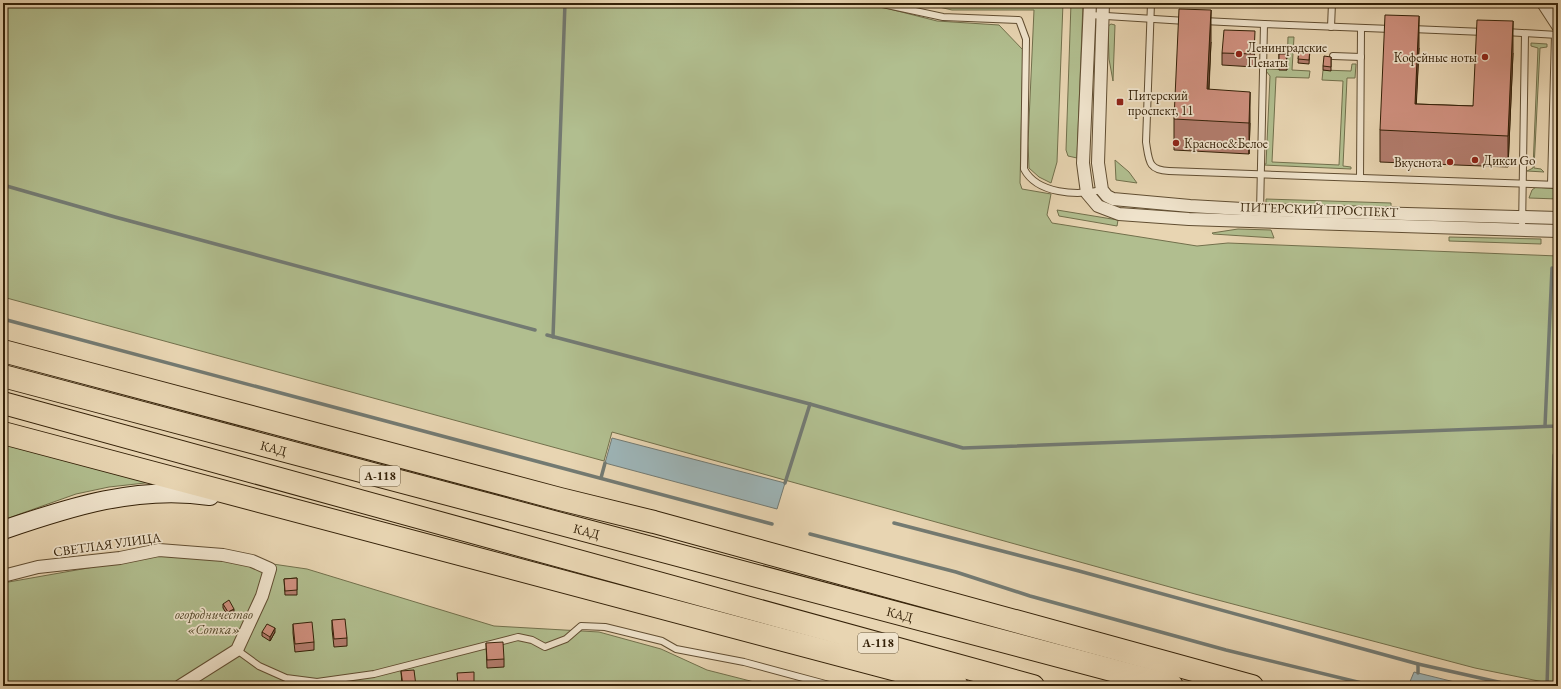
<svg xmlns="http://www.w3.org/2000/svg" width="1561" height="689" font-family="'EB Garamond',serif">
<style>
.green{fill:#b1be8f;stroke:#72704c}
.water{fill:#9db5b8;stroke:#737a72}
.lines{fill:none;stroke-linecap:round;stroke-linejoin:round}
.stream{stroke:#737a72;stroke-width:3.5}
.lane-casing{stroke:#614e32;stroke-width:8}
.street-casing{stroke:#614e32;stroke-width:14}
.secondary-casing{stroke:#342108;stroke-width:20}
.highway-casing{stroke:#342108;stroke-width:24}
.lane{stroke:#f0e4cd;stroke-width:6}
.street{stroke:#f0e4cd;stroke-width:12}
.secondary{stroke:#f0e4cd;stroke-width:18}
.highway{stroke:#e8d5b2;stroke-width:22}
.wall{fill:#b37d6e;stroke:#342108}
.shaded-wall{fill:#92665a;stroke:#342108}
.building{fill:#d09180;stroke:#342108}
.poi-dot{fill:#8f2418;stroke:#f0e4cd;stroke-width:1.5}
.labels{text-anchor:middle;stroke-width:3.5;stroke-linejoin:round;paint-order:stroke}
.shield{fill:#f0e4cd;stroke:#6c5c43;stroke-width:1}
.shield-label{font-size:12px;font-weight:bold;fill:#342108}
.poi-label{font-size:13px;fill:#342108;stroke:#f0e4cd;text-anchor:start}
.street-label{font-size:13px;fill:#342108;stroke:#f0e4cd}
.park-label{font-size:13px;font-style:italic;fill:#53482a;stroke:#f0e4cd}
</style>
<rect width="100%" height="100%" fill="#e8d5b2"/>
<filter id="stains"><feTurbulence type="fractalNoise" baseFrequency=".005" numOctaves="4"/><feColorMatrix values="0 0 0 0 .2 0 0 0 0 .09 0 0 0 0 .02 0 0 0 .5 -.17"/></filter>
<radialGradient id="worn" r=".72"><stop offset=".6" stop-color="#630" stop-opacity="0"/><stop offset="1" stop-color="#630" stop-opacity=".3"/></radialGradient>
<!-- green -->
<g class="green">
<path d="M3,3H866L937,21L999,25L1023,50L1020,183L1022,189L1051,194L1047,215L1052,223L1197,246L1228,243L1558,256V685L1475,668L1195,594L612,432L604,461L3,297Z"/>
<path d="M922,3H1063L1057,162L1051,183L1039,177L1029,168L1028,143L1034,10H952Z"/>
<path d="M1071,3H1083L1077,158L1068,156L1066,150Z"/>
<path d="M1111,24L1115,25L1113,81L1109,59L1108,26Z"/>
<path d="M1288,37H1294L1292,70L1310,71L1309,78L1276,77L1272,162L1339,165L1343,81L1322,80L1323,70L1351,71L1352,64H1356L1355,78H1347L1343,166L1351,167V169L1263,165L1261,164H1266L1270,76L1266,71L1267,69L1287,70Z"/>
<path d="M1531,43L1547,44V47L1540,48L1534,168L1541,169L1544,172L1527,171L1533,168L1538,48L1531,46Z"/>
<path d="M1115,160L1129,172L1137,183L1116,180Z"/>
<path d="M1536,187L1558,189V199L1529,198L1532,190Z"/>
<path d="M1266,199L1391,203V208L1266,204Z"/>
<path d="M1057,210L1118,220L1117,226L1059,216Z"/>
<path d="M1238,229L1271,230L1274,238L1213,234L1212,233Z"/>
<path d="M1449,237L1541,239V244L1449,241Z"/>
<path d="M3,439L163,481L109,487L76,494L3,520Z"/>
<path d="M156,556L252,561L307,569L494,626L599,632L661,649L707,670L770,686H3V583Z"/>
</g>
<!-- water -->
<g class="water">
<path d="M612,438L785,483L777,509L605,463Z"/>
<path d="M1414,672L1418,673L1471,686H1417L1409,684Z"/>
</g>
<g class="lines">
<!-- stream -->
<g class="stream">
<path d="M3,185L115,217L535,330"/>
<path d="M3,319L772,524"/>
<path d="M547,335L810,404L963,448L1558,426"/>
<path d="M553,337L565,3"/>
<path d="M1545,426L1552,268"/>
<path d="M601,478L605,463"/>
<path d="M785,483L810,404"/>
<path d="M894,523L1079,571L1418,664L1516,686"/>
<path d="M810,534L956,572L1030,596L1226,650L1374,686"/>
<path d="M1418,673V664"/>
<path d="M1547,686L1554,455"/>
</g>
<!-- lane casing -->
<g class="lane-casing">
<g id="lane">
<path d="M878,3L943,17L1019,20L1026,39L1024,169C1037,194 1077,196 1102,190"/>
<path d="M1151,3L1146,142C1149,161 1148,170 1169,171L1558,185"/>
<path d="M1090,15L1186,21"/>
<path d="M1204,21L1264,24"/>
<path d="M1331,27L1332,3"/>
<path d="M1412,29L1484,32"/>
<path d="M1506,32L1558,35"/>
<path d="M1333,56L1361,57"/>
<path d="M1360,177L1361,28"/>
<path d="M1551,184L1555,35"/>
<path d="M1260,212L1264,24L1391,29"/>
<path d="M1522,230L1525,34"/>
<path d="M237,650L259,666L286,678L317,682L374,674L518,637L532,640L545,647L566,639L581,626L605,627L662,641L676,649L744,662L833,686"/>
</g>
</g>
<!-- street casing -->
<g class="street-casing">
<g id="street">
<path d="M1090,3L1083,163L1087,193L1098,206L1119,214L1189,219L1558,231"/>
<path d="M1103,3L1098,163L1102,190L1107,196L1113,199L1190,206L1260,210L1558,218"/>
<path d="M1543,3L1558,26"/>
<path d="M3,576L38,567L120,558L159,550L223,555L252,561L270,569L262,596L237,650L180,686"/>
</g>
</g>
<!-- secondary casing -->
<g class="secondary-casing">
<path id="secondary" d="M3,530C70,507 138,485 210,496"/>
</g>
<!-- highway casing -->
<g class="highway-casing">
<g id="highway">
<path d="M3,351L560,499L654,522L1252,686"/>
<path id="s1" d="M3,376L1172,686"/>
<path d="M3,403L1033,686"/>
<path d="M3,433L957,686"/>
</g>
</g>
<!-- lane -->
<use href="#lane" class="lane"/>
<!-- street -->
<use href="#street" class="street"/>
<!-- secondary -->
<use href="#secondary" class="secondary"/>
<!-- highway -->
<use href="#highway" class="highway"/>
</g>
<!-- wall -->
<g class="wall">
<path d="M1211,42L1209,90L1250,123L1249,154L1174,150V119Z"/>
<path d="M1255,44L1254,67L1222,65V53Z"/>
<path d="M1419,48L1416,104L1473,106L1513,53L1508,167L1380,162V130Z"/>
<path d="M1299,49H1310L1309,64L1298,63Z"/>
<path d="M1279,54H1286L1287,70H1279Z"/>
<path d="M1331,57V71L1323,70V66Z"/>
<path d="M297,578V595H285L284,579Z"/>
<path d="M223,604L234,613L228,616L223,608Z"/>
<path d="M332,620L347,638V646L334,647L332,629Z"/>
<path d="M293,624L314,642V650L295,652L293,633Z"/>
<path d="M262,632H275L270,641L262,636Z"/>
<path d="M486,643L504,659V667L487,668Z"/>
<path d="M401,671L416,686H402Z"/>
</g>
<!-- shaded-wall -->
<g class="shaded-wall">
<path d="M1211,10V42L1207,121V89Z"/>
<path d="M1419,16V48L1415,132V104Z"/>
<path d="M1513,21V53L1508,167V136Z"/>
<path d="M1250,92V123L1249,154V123Z"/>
<path d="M234,609V613L228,616V612Z"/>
<path d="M275,628V632L270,641V637Z"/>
</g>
<!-- building -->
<g class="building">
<path d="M1179,9L1211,10L1207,89L1250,92L1249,123L1174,119Z"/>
<path d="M1385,15L1419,16L1415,104L1473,106L1477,20L1513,21L1508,136L1380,130Z"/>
<path d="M1224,30L1255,31L1254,54L1222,53Z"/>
<path d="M1299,49H1310L1309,60L1298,59Z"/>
<path d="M1279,54H1286L1287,66H1279Z"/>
<path d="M1324,56L1331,57V67L1323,66Z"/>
<path d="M297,578V590L285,591L284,579Z"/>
<path d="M229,600L234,609L228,612L223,604Z"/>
<path d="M345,619L347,638L334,639L332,620Z"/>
<path d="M312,622L314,642L295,644L293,624Z"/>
<path d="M267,624L275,628L270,637L262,632Z"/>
<path d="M503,642L504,659L487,660L486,643Z"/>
<path d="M414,670L416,686H403L401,671Z"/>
<path d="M474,672V686H458L457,673Z"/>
</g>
<!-- markers -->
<g class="poi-dot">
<circle cx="1239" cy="54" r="4"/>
<circle cx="1485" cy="57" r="4"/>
<rect x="1116" y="98" width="8" height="8" rx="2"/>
<circle cx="1176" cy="143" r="4"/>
<circle cx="1475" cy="160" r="4"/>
<circle cx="1450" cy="162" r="4"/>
</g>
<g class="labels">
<!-- shield labels -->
<g class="shield">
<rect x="360" y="466" width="40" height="20" rx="3"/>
<rect x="858" y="633" width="40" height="20" rx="3"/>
</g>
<g class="shield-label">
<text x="380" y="480">А-118</text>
<text x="878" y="647">А-118</text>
</g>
<!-- poi labels -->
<g class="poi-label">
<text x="1247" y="52">Ленинградские<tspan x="1247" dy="15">Пенаты</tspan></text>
<text x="1477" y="62" text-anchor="end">Кофейные ноты</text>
<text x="1128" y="100">Питерский<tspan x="1128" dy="15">проспект, 11</tspan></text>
<text x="1184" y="148">Красное&amp;Белое</text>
<text x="1483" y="165">Дикси Go</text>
<text x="1442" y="167" text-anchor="end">Вкуснота</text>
</g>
<!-- street labels -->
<g class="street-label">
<text transform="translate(1319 209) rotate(2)" y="5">ПИТЕРСКИЙ ПРОСПЕКТ</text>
<text dy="5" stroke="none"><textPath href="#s1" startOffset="280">КАД</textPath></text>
<text dy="5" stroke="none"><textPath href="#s1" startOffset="604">КАД</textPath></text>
<text transform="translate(107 544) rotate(-8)" y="5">СВЕТЛАЯ УЛИЦА</text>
<text dy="5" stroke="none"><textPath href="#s1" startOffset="928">КАД</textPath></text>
</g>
<!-- park labels -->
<g class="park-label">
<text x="214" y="619">огородничество<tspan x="214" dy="15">«Сотка»</tspan></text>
</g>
</g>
<!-- margin -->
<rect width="1561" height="689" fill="none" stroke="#e8d5b2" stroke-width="16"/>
<rect x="4" y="4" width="1553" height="681" fill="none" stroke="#342108" stroke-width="2"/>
<rect x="8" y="8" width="1545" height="673" fill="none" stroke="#342108"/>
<rect width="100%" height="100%" filter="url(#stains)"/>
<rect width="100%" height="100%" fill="url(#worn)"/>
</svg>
